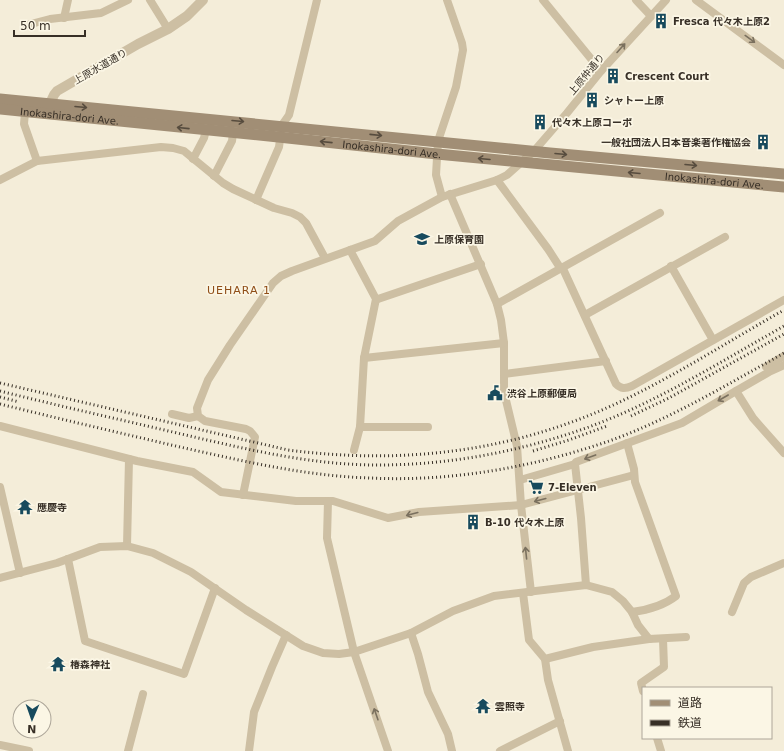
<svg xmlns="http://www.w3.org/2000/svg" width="784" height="751" font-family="'DejaVu Sans','Noto Sans JP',sans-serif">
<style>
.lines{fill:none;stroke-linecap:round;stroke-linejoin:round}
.minor{stroke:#cdbfa3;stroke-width:8}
.tertiary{stroke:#cdbfa3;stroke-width:10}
.secondary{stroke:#a18e75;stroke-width:11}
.rail{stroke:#372f26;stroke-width:3;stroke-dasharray:1 3;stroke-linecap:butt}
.oneway{stroke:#7a705e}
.oneway2{stroke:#574c3e}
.labels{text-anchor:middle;stroke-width:3.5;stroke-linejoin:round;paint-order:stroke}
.poi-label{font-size:10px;font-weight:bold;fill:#372f26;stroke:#fbf6e5;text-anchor:start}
.street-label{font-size:10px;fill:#372f26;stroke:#fbf6e5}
.neighbourhood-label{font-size:11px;letter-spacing:1px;fill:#8f4d17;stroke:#fbf6e5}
</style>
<rect width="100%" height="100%" fill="#f4edd9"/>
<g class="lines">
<!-- minor -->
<g class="minor">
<path d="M150,0L168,29"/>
<path d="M543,0L601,71"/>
<path d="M636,0L651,16"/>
<path d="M696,0L784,65"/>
<path d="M64,18L68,0"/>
<path d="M27,25L50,19L101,13L128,0"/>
<path d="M25,112L24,124L37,161"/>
<path d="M193,159L204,138L206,130"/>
<path d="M214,176L232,141L233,133"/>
<path d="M0,180L37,161L161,147L173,148L184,151L223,183L233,189L274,208L292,213L300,217L306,223L325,258"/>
<path d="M497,180L548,249L559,266L564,271L616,384C621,389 625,389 632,386L784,300"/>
<path d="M450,194L497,304L501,320L504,343V392L517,446L521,505L531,592"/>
<path d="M442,197L436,175L438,141L456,87L463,50L462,43L447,0"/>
<path d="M256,200L279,147L282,125L289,115L317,0"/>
<path d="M350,250L376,299L364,358L360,427L354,450"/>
<path d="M671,266L713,340"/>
<path d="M376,299H378L481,264"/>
<path d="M497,304L660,213"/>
<path d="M585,315L725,237"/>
<path d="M364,358L504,343"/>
<path d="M766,367L784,356"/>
<path d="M504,374L606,361"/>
<path d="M736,391L753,418L784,453"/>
<path d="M172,414L189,418L198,416"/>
<path d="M0,426L137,461L193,472L221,492L296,501H333L388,518L419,512L521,505L634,475"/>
<path d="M360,427H428"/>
<path d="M627,443L634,469L635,482L676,596C663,606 648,610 632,612"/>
<path d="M575,464L581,518L586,585"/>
<path d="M520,480L575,464L576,462L682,423L736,391L769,372L784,365"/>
<path d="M0,487L20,573"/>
<path d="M243,495L255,437L250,431L246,429L205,421L198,416L197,408L208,380L230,345L273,283L281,276L292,271L375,241L398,221L442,197L497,180L507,175L534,151L567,113L601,71L666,0"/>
<path d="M328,501L327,538L354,652L388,751"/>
<path d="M127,546L129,459"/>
<path d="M68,559L85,641L184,674L215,588"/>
<path d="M0,578L57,563L100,547L127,546L153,553L191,572L246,610L303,646L323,653L339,654L354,652L411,633L453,611L494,596L586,585L612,592L623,601L632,612L638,625L649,639L686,637"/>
<path d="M523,593L529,640L545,659L593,647L649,639"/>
<path d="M732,612L744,583L751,577L784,563"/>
<path d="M411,633L418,654L428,692L448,734L452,751"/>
<path d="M545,659L548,680L568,751"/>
<path d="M643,691L641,683L664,667L663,639"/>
<path d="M657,738L661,751"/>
<path d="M0,745L29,751"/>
<path d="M128,751L143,694"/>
<path d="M249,751L254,712L272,667L286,635"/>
<path d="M500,751L560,721"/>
</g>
<!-- tertiary -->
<path class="tertiary" d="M50,112C51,103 51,97 57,91L138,44L168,29L187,16L203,0"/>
<!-- secondary -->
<g class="secondary">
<path d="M0,99L550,153L784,174"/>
<path id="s1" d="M0,109L269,136L437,154L784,187"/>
</g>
<!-- rail -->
<g class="rail">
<path d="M0,383L288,450C412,466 528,450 640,392C689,367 736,337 784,310"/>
<path d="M0,391C59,406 118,419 177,433C233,446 289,460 347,464C428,469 510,455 586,428C656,403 720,362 784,326"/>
<path d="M0,397L19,402"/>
<path d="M0,404C60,419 120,433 180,447C243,461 305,476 370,478C452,482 535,467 612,440C672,418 728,384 784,353"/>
<path d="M631,416L669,398L784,334"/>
<path d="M533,451L569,440L607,426"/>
</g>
</g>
<!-- one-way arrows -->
<defs><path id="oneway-shaft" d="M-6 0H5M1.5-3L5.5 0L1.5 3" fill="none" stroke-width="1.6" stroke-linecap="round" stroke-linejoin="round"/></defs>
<g class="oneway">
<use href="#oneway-shaft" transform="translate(750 39) rotate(36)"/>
<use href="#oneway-shaft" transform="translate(621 48) rotate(-48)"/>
<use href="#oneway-shaft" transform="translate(723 398) rotate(150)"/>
<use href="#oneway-shaft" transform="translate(590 457) rotate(160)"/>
<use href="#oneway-shaft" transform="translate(540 500) rotate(165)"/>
<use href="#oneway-shaft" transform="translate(412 514) rotate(165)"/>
<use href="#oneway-shaft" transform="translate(526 553) rotate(-96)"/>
<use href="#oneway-shaft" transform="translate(376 714) rotate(-109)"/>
</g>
<g class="oneway2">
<use href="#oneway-shaft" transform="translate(81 107) rotate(5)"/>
<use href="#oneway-shaft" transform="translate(238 121) rotate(5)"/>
<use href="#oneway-shaft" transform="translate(183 128) rotate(-174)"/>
<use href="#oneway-shaft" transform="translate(376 135) rotate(6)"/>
<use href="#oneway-shaft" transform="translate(326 142) rotate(-174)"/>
<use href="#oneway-shaft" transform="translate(561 154) rotate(5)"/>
<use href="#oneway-shaft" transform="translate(484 159) rotate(-175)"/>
<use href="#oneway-shaft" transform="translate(691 165) rotate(5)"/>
<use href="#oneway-shaft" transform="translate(634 173) rotate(-175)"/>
</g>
<!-- icons -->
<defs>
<g id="building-bare" transform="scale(1.2)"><path d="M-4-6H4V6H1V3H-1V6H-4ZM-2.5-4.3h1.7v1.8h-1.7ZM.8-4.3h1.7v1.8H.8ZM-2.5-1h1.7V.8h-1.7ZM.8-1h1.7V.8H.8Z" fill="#174a5d" stroke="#fbf6e5" stroke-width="2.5" paint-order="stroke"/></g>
<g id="school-bare" transform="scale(1.2)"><path d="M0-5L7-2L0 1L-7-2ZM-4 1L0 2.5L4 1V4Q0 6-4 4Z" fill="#174a5d" stroke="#fbf6e5" stroke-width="2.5" paint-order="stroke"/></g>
<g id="civic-bare" transform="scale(1.2)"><path d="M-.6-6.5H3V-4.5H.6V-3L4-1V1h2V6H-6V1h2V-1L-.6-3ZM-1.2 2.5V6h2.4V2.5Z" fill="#174a5d" stroke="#fbf6e5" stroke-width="2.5" paint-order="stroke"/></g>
<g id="supermarket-bare" transform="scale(1.2)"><path d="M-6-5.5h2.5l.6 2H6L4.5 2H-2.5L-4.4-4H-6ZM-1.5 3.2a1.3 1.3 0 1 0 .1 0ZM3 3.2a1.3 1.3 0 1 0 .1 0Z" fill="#174a5d" stroke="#fbf6e5" stroke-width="2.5" paint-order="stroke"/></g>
<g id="temple-bare" transform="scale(1.2)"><path d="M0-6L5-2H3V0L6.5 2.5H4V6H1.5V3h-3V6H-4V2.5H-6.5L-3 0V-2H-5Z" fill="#174a5d" stroke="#fbf6e5" stroke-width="2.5" paint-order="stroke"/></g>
</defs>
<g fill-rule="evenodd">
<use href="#building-bare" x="661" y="21"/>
<use href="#building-bare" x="613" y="76"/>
<use href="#building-bare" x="592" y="100"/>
<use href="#building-bare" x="540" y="122"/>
<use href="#building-bare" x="763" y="142"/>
<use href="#school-bare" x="422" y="239"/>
<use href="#civic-bare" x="495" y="393"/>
<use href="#supermarket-bare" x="536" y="487"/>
<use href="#temple-bare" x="25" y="507"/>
<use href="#building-bare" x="473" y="522"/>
<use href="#temple-bare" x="58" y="664"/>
<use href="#temple-bare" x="483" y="706"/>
</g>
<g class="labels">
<!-- poi labels -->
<g class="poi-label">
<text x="673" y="25">Fresca 代々木上原2</text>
<text x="625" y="80">Crescent Court</text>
<text x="604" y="104">シャトー上原</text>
<text x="552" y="126">代々木上原コーポ</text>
<text x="751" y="146" text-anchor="end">一般社団法人日本音楽著作権協会</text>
<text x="434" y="243">上原保育園</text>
<text x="507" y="397">渋谷上原郵便局</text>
<text x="548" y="491">7-Eleven</text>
<text x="37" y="511">應慶寺</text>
<text x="485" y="526">B-10 代々木上原</text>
<text x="70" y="668">椿森神社</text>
<text x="495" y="710">雲照寺</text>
</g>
<!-- street labels -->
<g class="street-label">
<text transform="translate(100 66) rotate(-30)" y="4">上原水道通り</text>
<text transform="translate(586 74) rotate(-50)" y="4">上原仲通り</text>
<text dy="4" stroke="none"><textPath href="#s1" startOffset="70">Inokashira-dori Ave.</textPath></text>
<text dy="4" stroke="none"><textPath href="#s1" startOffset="394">Inokashira-dori Ave.</textPath></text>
<text dy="4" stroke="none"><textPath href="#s1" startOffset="718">Inokashira-dori Ave.</textPath></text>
</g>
<!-- neighbourhood labels -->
<g class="neighbourhood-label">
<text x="239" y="294">UEHARA 1</text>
</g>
</g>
<!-- legend -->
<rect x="642" y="687" width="130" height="52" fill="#fbf6e5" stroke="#ada699"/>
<rect x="650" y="700" width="20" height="6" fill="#a18e75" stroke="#ada699"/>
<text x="678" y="707" font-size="12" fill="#372f26">道路</text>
<rect x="650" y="720" width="20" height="6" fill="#372f26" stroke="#ada699"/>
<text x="678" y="727" font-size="12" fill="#372f26">鉄道</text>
<!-- north arrow -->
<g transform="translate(32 719) rotate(182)"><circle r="19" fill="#fbf6e5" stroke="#ada699"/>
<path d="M0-3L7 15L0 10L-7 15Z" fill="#174a5d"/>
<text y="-6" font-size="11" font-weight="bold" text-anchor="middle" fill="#372f26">N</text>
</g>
<!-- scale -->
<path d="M14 30v6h71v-6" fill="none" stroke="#372f26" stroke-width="2"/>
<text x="20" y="30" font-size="12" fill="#372f26" stroke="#fbf6e5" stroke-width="3" paint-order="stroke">50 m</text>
</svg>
